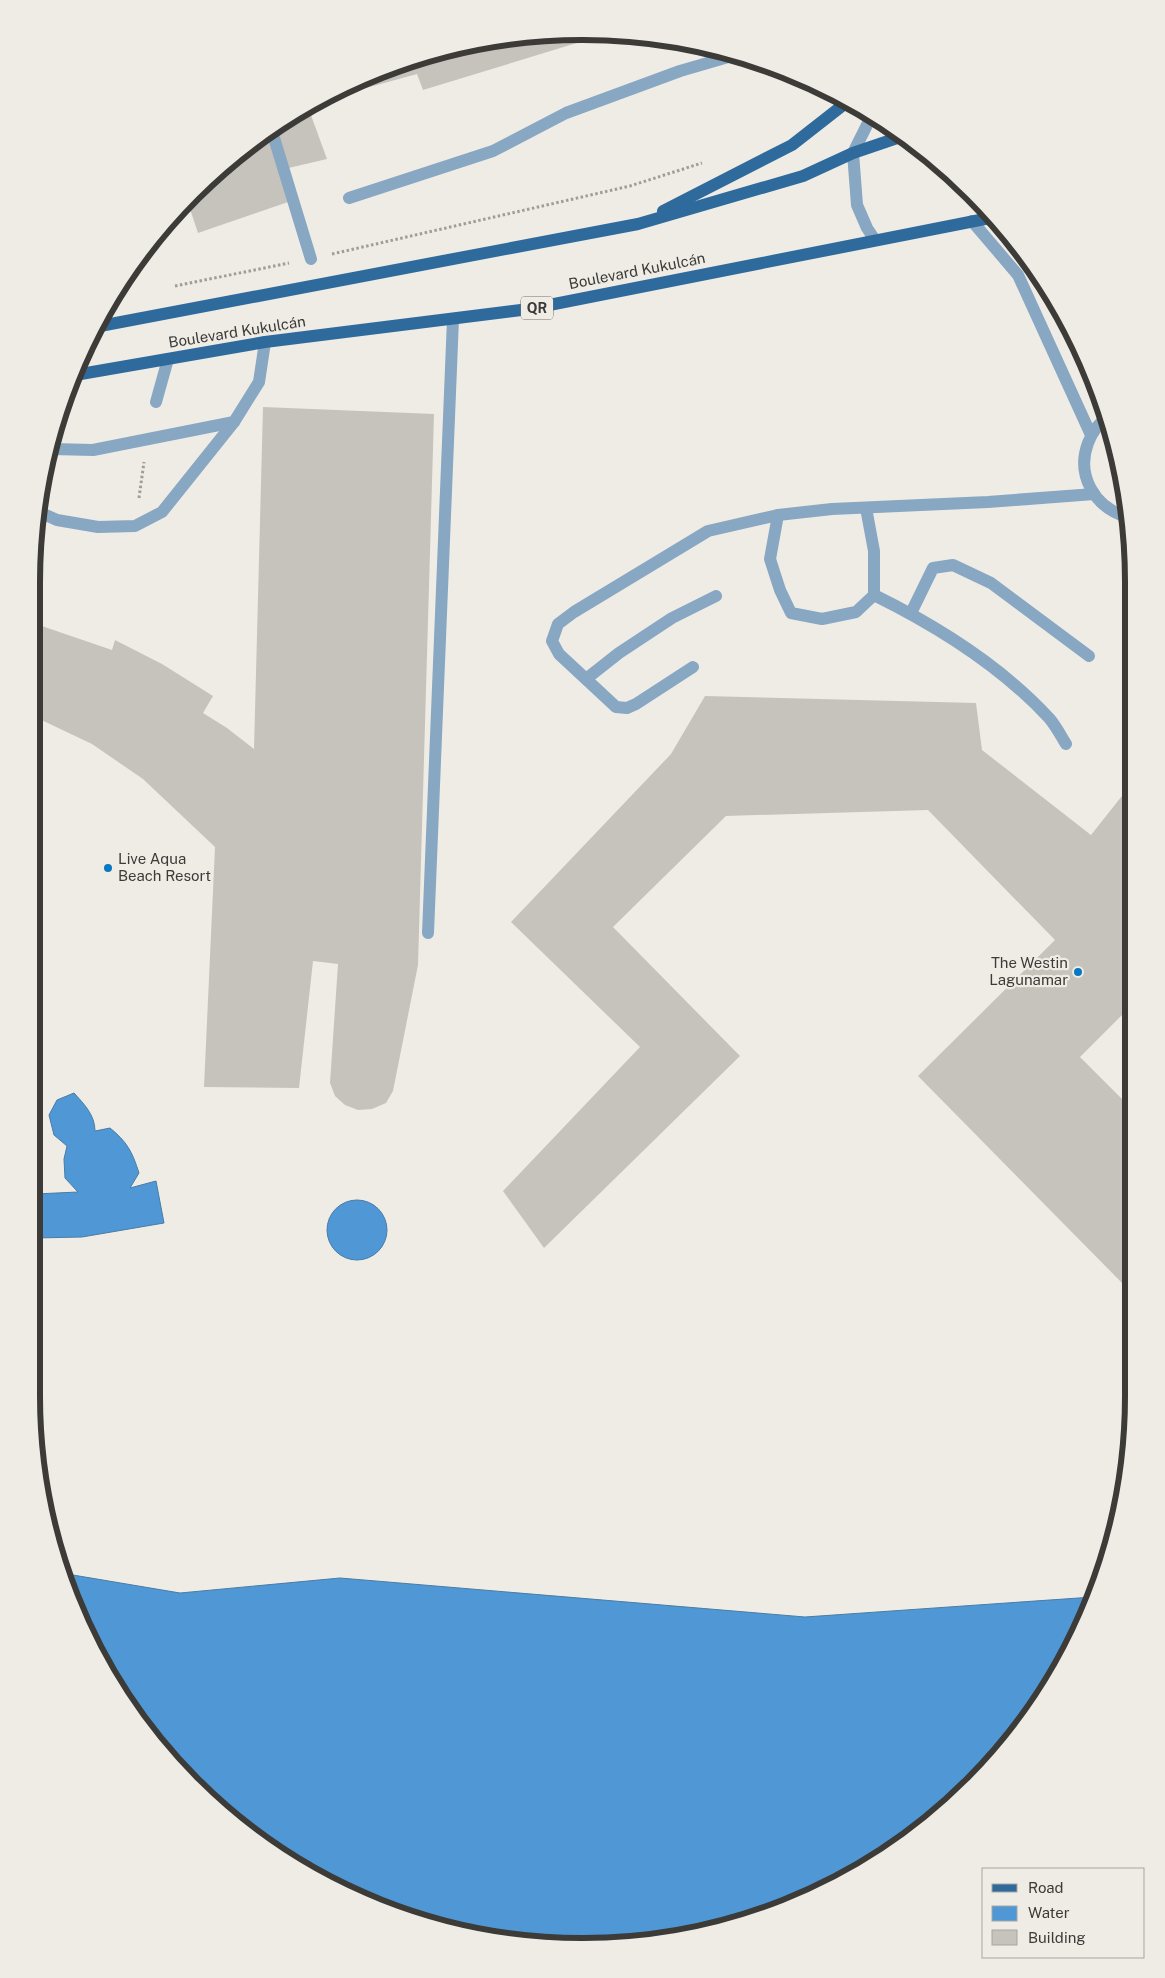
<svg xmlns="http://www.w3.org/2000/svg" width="1165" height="1978" font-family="'Public Sans',sans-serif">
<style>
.water{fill:#4f98d5;stroke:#497ca6}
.building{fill:#c6c3bd}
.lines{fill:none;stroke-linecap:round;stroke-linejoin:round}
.path{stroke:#a09d99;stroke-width:3;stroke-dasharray:2.5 2.5;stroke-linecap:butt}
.lane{stroke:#88a7c2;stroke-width:12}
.street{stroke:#88a7c2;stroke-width:12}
.primary{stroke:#2f6a9c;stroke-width:12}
.poi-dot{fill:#0579c3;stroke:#efece6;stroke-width:2}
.labels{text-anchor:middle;stroke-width:4.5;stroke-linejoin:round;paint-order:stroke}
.shield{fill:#efece6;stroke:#72706c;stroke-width:1}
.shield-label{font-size:14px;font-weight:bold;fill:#3c3b38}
.street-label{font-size:15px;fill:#3c3b38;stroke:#efece6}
.poi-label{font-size:15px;fill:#3c3b38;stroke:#efece6;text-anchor:start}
.rim{fill:none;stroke:#3c3b38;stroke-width:6}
</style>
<rect width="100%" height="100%" fill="#efece6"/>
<!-- water -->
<g class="water">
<path d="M74,1093C84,1104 95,1115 95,1131L110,1128C127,1142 132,1151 139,1173L130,1188L156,1181L164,1223L82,1237L35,1238V1194L78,1192L65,1178L64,1159L67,1146L54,1135L49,1115L57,1100Z"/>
<circle cx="357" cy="1230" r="30"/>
<path d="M61,1573L180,1593L340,1578L805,1617L1093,1597L1041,1702L972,1785L918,1833L827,1890L759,1918L655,1942L582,1947L510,1942L406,1918L338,1890L247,1833L145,1731L88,1640Z"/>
</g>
<!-- building -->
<g class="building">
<path d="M583,31L606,34L423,90L417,74L319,101L372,73L475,42Z"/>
<path d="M308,107L327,159L280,170L291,201L198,233L187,200L193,193L276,124Z"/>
<path d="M263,407L434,414L418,965L393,1091L386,1103L372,1109L358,1110L345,1105L335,1096L330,1083L338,964L313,961L299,1088L204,1087L215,847L143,779L92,744L33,716V623L112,650L115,640L162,664L213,696L203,713L227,728L254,749Z"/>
<path d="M705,696L976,703L982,750L1091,835L1133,782V1004L1080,1057L1133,1110V1282L1127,1288L918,1076L1055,940L928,810L726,816L613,927L740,1056L544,1248L503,1191L640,1047L511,922L671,754Z"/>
</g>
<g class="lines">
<!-- path -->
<g class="path">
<path d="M332,254L630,186L702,163"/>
<path d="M175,286L289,263"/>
<path d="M139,498L144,462"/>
</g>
<!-- lane -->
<g class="lane">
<path d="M872,115L853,153L857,205L867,228L875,240"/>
<path d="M349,198L493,151L566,113L680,71L735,55"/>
<path d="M972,221L1018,275L1091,435"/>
<path d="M1107,418C1098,423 1092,433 1088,443C1076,475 1094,507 1127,517"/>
<path d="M52,449L93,450L234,422L259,382L265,342"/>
<path d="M39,512L57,520L98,527L135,526L162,512L234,422"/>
<path d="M778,515L770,559L780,590L791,613L822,619L856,612L874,595V551L866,508"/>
<path d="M874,595C937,626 1001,666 1049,718C1056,726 1061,736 1066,744"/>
<path d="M911,613L933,568L953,565L991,583L1089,656"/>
<path d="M693,667L636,704L627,708L616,707L559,654L552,641L558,624L574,612L708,531L778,515L832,509L988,502L1094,494"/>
<path d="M586,679L619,653L672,618L716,596"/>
<path d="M428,933L453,319"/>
</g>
<!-- street -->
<g class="street">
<path d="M271,128L311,259"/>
<path d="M156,402L168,359"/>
</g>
<!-- primary -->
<g class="primary">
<path d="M663,211L792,145L847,102"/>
<path d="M100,326L638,224L803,176L853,153L903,136"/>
<path d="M75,375L265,342L529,309L995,217"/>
</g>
</g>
<!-- markers -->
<g class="poi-dot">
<circle cx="108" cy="868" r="5"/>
<circle cx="1078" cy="972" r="5"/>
</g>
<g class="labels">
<!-- shield labels -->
<rect class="shield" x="521" y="296.5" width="32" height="23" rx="4"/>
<g class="shield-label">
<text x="537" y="313">QR</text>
</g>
<!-- street labels -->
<g class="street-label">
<text transform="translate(637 271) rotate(-11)" y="5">Boulevard Kukulcán</text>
<text transform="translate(237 332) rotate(-9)" y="5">Boulevard Kukulcán</text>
</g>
<!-- poi labels -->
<g class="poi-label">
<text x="118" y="864">Live Aqua<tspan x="118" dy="17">Beach Resort</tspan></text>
<text x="1068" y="968" text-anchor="end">The Westin<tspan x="1068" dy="17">Lagunamar</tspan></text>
</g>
</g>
<!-- crop -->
<path d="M0 0H1165V1978H0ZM582 40H583A542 542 0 0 1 1125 582V1396A542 542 0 0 1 583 1938H582A542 542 0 0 1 40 1396V582A542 542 0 0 1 582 40Z" fill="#efece6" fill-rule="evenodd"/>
<path class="rim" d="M582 40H583A542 542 0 0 1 1125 582V1396A542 542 0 0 1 583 1938H582A542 542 0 0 1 40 1396V582A542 542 0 0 1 582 40Z"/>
<!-- legend -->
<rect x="982" y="1868" width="162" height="90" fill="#efece6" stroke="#a7a5a0"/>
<rect x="992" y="1884" width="25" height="8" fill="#2f6a9c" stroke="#a7a5a0"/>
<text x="1028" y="1893" font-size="15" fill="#3c3b38">Road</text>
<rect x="992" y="1906" width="25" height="15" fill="#4f98d5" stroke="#a7a5a0"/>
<text x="1028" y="1918" font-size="15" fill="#3c3b38">Water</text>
<rect x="992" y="1930" width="25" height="15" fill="#c6c3bd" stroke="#a7a5a0"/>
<text x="1028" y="1943" font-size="15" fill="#3c3b38">Building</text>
</svg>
